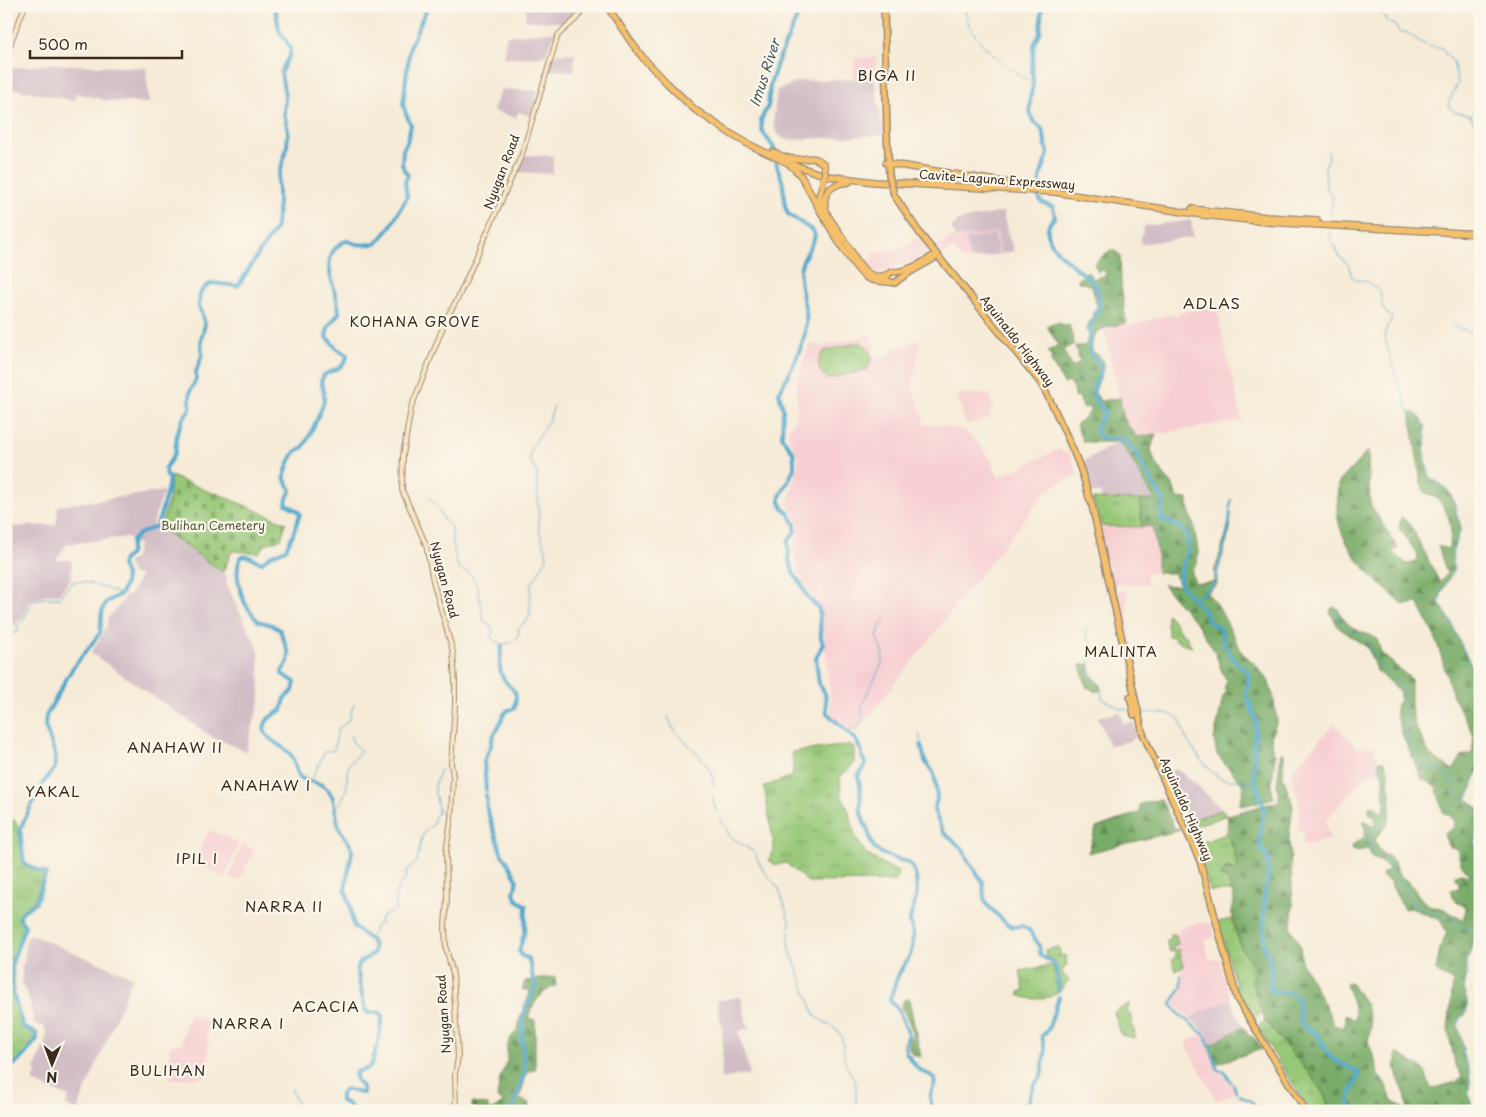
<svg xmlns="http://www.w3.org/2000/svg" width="1486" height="1117" font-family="'Playpen Sans',sans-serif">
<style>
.built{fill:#f7cfd2}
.industrial{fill:#d2bdc6}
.grass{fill:url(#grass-tufts);stroke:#69794a}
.forest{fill:url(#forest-firs);stroke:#5a6b43}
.cemetery{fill:url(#cemetery-stones);stroke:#69794a}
.garden{fill:url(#garden-dots);stroke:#69794a}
.pitch{fill:#97c877;stroke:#69794a}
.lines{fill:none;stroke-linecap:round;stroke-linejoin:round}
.stream{stroke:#4ea7cc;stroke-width:1}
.canal{stroke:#4ea7cc;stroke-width:2.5}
.river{stroke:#4ea7cc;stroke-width:4}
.secondary-casing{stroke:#988a7a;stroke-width:6}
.primary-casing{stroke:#988a7a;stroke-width:8}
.motorway-casing{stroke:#988a7a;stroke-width:8}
.secondary{stroke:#fbe6c4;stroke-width:4}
.primary{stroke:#f6c06b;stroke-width:5}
.motorway{stroke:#f6c06b;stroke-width:5.5}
.primary-bridge-casing{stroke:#988a7a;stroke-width:8;stroke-linecap:butt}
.motorway-bridge-casing{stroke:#988a7a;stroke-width:8;stroke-linecap:butt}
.primary-bridge{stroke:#f6c06b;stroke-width:5}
.motorway-bridge{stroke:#f6c06b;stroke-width:5.5}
.labels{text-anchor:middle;stroke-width:4.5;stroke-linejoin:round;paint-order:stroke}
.street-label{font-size:12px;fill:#3b2a1e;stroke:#fbf7ec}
.park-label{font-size:12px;fill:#575939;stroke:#fbf7ec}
.water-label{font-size:14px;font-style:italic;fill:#435c64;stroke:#fbf7ec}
.neighbourhood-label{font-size:14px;letter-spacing:1px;fill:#3b2a1e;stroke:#fbf7ec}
.quarter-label{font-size:15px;letter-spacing:1px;fill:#3b2a1e;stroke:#fbf7ec}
</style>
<defs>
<pattern id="grass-tufts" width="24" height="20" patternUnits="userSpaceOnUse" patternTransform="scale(1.25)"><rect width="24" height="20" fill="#97c877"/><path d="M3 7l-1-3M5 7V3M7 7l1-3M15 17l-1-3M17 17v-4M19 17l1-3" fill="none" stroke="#7ca361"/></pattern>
<pattern id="forest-firs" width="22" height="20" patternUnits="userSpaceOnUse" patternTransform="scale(1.25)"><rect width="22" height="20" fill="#79ac68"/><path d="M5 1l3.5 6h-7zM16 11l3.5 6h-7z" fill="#648c55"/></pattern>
<pattern id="cemetery-stones" width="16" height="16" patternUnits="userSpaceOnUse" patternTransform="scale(1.25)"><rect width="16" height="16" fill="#97c877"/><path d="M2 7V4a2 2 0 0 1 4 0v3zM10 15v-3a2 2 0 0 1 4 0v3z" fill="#7ca361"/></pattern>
<pattern id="garden-dots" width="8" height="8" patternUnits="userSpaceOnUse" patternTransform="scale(1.25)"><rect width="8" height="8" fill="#97c877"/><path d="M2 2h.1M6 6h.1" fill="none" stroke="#7ca361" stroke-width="1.8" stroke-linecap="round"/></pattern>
</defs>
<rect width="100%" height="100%" fill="#fbf7ec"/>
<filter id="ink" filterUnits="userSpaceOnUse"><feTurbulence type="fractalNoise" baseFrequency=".02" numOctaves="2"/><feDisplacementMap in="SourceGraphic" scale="10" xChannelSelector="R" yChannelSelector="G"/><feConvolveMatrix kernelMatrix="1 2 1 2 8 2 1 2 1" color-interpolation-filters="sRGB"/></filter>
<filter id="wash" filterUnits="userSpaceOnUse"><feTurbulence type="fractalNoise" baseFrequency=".0096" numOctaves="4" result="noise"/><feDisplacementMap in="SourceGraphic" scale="20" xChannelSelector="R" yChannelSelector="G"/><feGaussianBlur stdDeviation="1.12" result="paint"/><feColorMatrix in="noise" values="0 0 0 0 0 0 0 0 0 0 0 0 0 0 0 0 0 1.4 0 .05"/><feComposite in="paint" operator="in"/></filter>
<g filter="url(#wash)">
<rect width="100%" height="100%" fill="#f6ebd7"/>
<!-- built -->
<g class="built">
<path d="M876,57L874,78L853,79L855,58Z"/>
<path d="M1003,212L1008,235L1014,251L965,260L961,259L954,249L942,255L935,247L950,238L955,237L951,227L956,225V221Z"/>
<path d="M920,237L930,251L913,261L880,273L877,274L868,269L865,263L874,258L872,254L901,247Z"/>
<path d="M1214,305L1216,307L1241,416H1242L1243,420L1138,437L1128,427L1123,417L1104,328L1126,323L1127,325L1135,324L1168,315L1170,316L1179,315L1178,313Z"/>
<path d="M872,334L875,358L889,356L893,349L921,339L912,387L924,420L922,423L924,425L926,424L939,425L965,430L980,445L991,460L998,477L1060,449L1063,453L1068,451L1078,474L1055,486L1044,494L856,733L843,725L832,714L825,645L820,609L799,574L795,558L794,544L799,532V524L788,503L799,459L788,435L789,428L797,415V380L810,343L821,346Z"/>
<path d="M957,394H990L993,412H990V418L966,425Z"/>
<path d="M1100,526H1152L1157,550V573H1147V584L1111,583L1109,575L1112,573L1109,572Z"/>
<path d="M1118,591H1128V619L1133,648L1125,644L1113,592Z"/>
<path d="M1334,724L1358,749L1373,746L1379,761V771L1367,775L1326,820L1329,840L1302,845L1305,831L1297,830L1300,807L1298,797L1293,786L1292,771Z"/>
<path d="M209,830L239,843L225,878L196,864L199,856L197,855Z"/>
<path d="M242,844L255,849L239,881L229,877Z"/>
<path d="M1204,922L1212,924L1215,937L1204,940L1210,961L1218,957L1231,999L1190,1018L1174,1004L1181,992L1184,981L1169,936L1171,931L1175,934L1178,933L1181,928Z"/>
<path d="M189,1013L210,1023L207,1032L209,1064L206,1077L171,1079L169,1045L181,1044Z"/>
<path d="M1203,1033L1205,1036L1217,1071L1223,1072L1236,1092L1217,1101L1185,1043Z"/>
</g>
<!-- industrial -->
<g class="industrial">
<path d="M527,6H582L568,23L525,20Z"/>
<path d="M556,31L545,56L504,58L506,36Z"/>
<path d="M575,53V71L549,70L554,54Z"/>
<path d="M52,64L146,68L149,103L108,101L75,93V101L6,87V69Z"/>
<path d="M874,78L881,123H884V135L786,140L777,134L773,124L777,90L800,81Z"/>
<path d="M501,89L538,91L531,116L518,112L516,118L493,111Z"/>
<path d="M523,155L553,156V174L517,172Z"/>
<path d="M1003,212L1008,235L1014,251L1001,254L997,234L994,232L965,237H956L951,227L956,225V221Z"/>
<path d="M1191,220L1193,237L1140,244L1144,226Z"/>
<path d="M994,234L995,235L999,254L970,260L966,239Z"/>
<path d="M1119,442L1137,468L1145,486L1155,501L1102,499L1100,493H1092L1088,477L1082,462Z"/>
<path d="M164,491L152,525L160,528L223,572L226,576L227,584L237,607L259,650L260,700L246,751L212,737L91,653L107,627V619L121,603L125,596H129L141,575L131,574L128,562L135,558L138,545L127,537L67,544L56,560H72L71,578L58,594H49L30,600L21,619L6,632V527L56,525L58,506Z"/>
<path d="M1120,712L1123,724L1133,722L1138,736L1127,742L1109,745L1098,717Z"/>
<path d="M1176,769L1196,784L1222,810L1185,822L1163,774Z"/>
<path d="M29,934L133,977L77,1111H71L72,1108L66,1106L69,1097L33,1082L37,1071L35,1069L47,1036L45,1028L43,1026L34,1024L30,1003L22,983V967L25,957L26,941Z"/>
<path d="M741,997L747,1024L751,1028L738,1031L750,1074L721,1079L723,1043L722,1027L717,1001Z"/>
<path d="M1230,999L1243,1027L1210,1045L1207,1034L1190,1018Z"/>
</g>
<!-- grass -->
<g class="grass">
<path d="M1093,499L1140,500L1142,527L1100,526Z"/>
<path d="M1167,614L1176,624V625L1185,637L1186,636L1192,647L1175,640L1176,638L1168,636V627H1167Z"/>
<path d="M850,745L854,748V764L840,777L841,795L848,809L856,838L866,854L898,872L896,881L808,882L786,863L775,865L769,860L774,846L764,787L792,776L793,768L792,752Z"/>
<path d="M1222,810L1228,815L1188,828L1185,822Z"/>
<path d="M6,819L15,821L18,827L23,865L44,875L34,901L20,912L19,919L24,927L11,963L13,993L23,1027L35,1033L36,1038C28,1049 20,1063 6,1068Z"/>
<path d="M1227,833L1235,852L1238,871L1227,879L1233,892L1231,891H1210L1196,845Z"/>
<path d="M1232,919L1241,948L1254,967C1251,985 1257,996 1263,1012L1252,1019L1239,998L1218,922Z"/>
<path d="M1175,934L1178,944L1173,946L1174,951L1179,949L1184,966L1176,971L1172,959L1176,957L1174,951L1170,952L1166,940L1170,939V935Z"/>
<path d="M1059,947L1061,956L1065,955L1067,964L1063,970L1062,973L1069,980L1061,990L1059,975L1055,961L1046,957L1045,950Z"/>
<path d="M1051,965H1052L1056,977L1057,993C1046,1000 1032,1001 1019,995V992L1024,991L1020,971Z"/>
<path d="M1265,1021L1313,1078L1325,1096L1330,1111H1309L1257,1026Z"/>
</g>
<!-- forest -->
<g class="forest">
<path d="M1112,250L1118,253L1120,256L1121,283L1126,323C1108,327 1090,327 1092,351C1095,353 1100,356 1102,359C1108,367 1095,384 1095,395H1097L1100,401L1120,398C1123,417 1124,423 1138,437L1156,434L1151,449L1154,460L1165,476L1173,485L1177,498L1188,499V507L1194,526L1198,551L1197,564L1193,567L1192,575L1195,582L1200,583L1214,582L1215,576L1214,572L1226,535L1231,512L1230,530L1217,575V584L1207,593L1217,604L1243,654L1254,663L1268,680L1273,695L1277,721L1271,736L1273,751L1275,753L1274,767L1271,785L1274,798L1242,806L1239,803L1241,800L1244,786L1217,755L1214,739L1223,697L1227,690L1224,688L1227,681L1222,672L1215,652L1198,625L1163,585L1178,586L1175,573H1157V550L1152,526L1142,527L1140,500H1155C1142,481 1134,460 1119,442H1083L1076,425L1090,412L1089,407L1083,408L1079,396L1076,397L1070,382L1064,384L1050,360L1052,358L1048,351L1058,345L1047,326L1060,322L1062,326L1069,324L1074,344L1063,350L1072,367L1080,362L1075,346H1085L1089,334L1086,330L1097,307L1092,286L1077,281L1087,271L1093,279L1106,275L1104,270L1098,272L1094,264L1106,253Z"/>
<path d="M1410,412L1420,417L1425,425L1426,441L1424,454L1430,478C1442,486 1451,490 1455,505C1456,509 1456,513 1457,517C1459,522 1462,525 1460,531C1455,546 1450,552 1454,569L1442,592L1439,602L1452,623L1456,634L1472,667L1474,681L1480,703V770C1471,781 1474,787 1467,799L1478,808L1480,811V832L1477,836L1475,846L1480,866V921L1471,951L1466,961L1467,972L1464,990L1467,1001V1008L1465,1015L1460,1018L1458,1026L1464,1048L1463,1056C1469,1066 1472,1081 1468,1092L1471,1100V1106L1467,1111H1408L1405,1094L1398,1078L1395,1066L1397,1053L1424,1069L1431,1089L1456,1082L1462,1076L1455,1064L1448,1030L1453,982L1436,971L1440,948L1447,932L1440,920L1411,908L1404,909L1389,881L1382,876L1383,873L1389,870L1388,867L1379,861L1372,858L1368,849L1354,851L1352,847C1355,841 1364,840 1365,835C1366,832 1364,825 1364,821H1366L1373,825L1376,822L1375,817L1370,814L1369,808L1370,805L1374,806L1382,813C1388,803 1384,803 1383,794C1383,790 1384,785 1384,781C1382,773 1379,771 1379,761H1384L1389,773L1388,781L1391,801L1390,813L1387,824L1374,841L1383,854C1392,856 1397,864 1398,874L1412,885L1421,899L1432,907L1442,908L1448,911L1462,920L1464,917L1465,907L1452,898L1451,890L1459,888V882L1455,879V875L1462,874L1467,876L1470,875L1461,864L1457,849L1448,846L1444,834L1452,829L1455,825L1451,816L1443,812L1436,786L1422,779L1404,739L1396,714V706L1400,700V692L1376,670L1368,648L1339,628L1330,612L1332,607L1338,609C1346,628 1359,631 1377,638L1381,653L1411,679V707L1415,726L1430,755L1453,770L1462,756L1472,753L1474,736L1453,696L1436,639L1418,603L1403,605C1376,581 1341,551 1337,513C1337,503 1338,492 1339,482L1368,451L1370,504L1398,548L1392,552L1407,564L1417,562L1418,555L1399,528L1401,517L1410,524L1440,583L1447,574L1438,546L1448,549C1454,531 1450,511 1436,498C1433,495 1428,494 1425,493L1421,483Z"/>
<path d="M1089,664C1090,679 1091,675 1100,685V691H1093L1091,688H1087L1080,665Z"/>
<path d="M1281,753H1283L1284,754L1283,776L1293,806L1289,836L1293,904L1291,929L1300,946L1302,963L1330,1015L1333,1025L1344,1028L1345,1015L1355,1020C1356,1008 1350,996 1346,984L1351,982L1366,1005L1371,1027L1368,1042L1376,1062L1378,1075L1385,1083L1392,1100L1407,1111H1330L1325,1096L1313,1078L1265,1021L1254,989L1252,978L1254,967L1241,948L1231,910C1238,900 1231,889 1227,879L1220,877L1227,867L1238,870L1235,852L1227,833L1228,815L1279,801L1277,784Z"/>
<path d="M1161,799L1175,829L1180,828L1181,830L1088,853L1096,828L1140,812V804Z"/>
<path d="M555,977L556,986C541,990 533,1004 528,1018L535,1020V1070L528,1071L519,1099L530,1103L527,1111H476L475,1107H472V1103L488,1105V1110H492L504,1102L497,1098L500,1078L507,1061V1047L511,1037L518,1030C518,1015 528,1004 530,990H522L525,981Z"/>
<path d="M909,999L921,1057L913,1055C905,1046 910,1044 912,1035C913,1028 905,1013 901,1007L904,1000Z"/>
<path d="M1243,1027L1248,1035L1255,1038L1262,1049L1216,1064L1210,1045Z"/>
</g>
<!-- cemetery -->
<path class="cemetery" d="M171,476L215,494L216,493L286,523L281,539L266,544L259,553L232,551L223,572L160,528L168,502Z"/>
<!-- garden -->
<path class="garden" d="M1130,1003L1127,1011L1131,1016L1135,1036L1134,1038L1121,1035L1114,1012Z"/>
<!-- pitch -->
<path class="pitch" d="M860,342L867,347L871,355V360L868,368L865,370L828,379C817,372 815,361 824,351Z"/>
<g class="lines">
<!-- stream -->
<g class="stream">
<path d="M965,6C966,11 966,17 968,22C975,43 1013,73 1033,83"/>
<path d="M1383,6C1382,15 1384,23 1394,24L1399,32L1402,33L1404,31C1412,35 1421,44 1429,46C1433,48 1437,47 1442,48L1444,53L1453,61L1458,83L1448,104C1451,114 1463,113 1471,116L1480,134"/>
<path d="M1471,116L1473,114C1477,101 1473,89 1480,76"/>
<path d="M1328,151L1329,157L1325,167L1326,188C1338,197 1330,204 1330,214"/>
<path d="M1330,232L1331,241L1340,257L1348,264L1352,277L1356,280L1366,281L1380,291C1382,302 1381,311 1391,316V320L1385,332V337L1392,364L1398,383L1403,391L1407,410L1417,414L1425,425L1426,441L1424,454L1430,478C1434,480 1440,483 1444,486C1452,493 1454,505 1457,515C1458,520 1462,524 1460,530C1456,546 1449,550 1454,569L1441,592L1439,602L1452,623L1456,634L1472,667L1474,681L1480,703"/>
<path d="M1452,326L1460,328L1480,338"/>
<path d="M429,497L439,509L443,519L451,527L454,552L459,570C463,571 468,571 470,574C480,584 480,608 484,621L489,624L493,632L491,636L492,639L502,645L516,641L518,636L519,628L529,618L530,615L531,585L547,558L546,551L539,530L537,473L530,460V451L549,420L554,406"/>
<path d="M1334,609C1338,616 1343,627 1351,631C1355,633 1361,634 1365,638C1371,644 1374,658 1380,666C1386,675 1396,679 1403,687C1405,721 1400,745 1432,767C1437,771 1444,772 1449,776C1459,785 1450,792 1467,799"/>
<path d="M1086,628V635L1092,643L1093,650L1089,658L1091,673L1094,678L1101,685L1102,698L1119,708L1130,710"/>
<path d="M6,633H14L19,631L17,626L23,620L33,600L47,598H60C61,593 62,592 66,589C68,587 69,585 71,583C83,577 109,591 121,594"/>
<path d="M1139,709C1153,718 1164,707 1180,720L1186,739L1201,760L1212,772L1221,779L1255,782"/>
<path d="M668,717C670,720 671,725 673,728C683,743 719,767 713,787"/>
<path d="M848,732L859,725L863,715L862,704L882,664L883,652L877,638L880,627L886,617"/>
<path d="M919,734L921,744"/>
<path d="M1381,764C1385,784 1393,808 1379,826C1377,828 1374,829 1372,830C1371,831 1368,836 1368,837C1371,851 1375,855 1388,860L1393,876L1404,884L1414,906L1420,904L1431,913L1453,918L1462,927L1477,930"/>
<path d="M1480,770C1471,781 1474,787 1467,799L1478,808L1480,811"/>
<path d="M311,782L324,752L334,750L338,729L348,721L354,704"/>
<path d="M712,796L716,810L730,836L754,852L763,870L779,889L790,923L789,935L790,950L815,1016L838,1031L842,1037L845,1063L856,1083V1105L859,1111"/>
<path d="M335,809C343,802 347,790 347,779C347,775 347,771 348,767C351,760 357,757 361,751C356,745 351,743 351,736"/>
<path d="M1480,832C1472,843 1477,854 1480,866"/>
<path d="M369,939L372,936L376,925L381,923L380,919C384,914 391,913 396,910C396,889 392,895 406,878C405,866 411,870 416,862C421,852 419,829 432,826L435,816L438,813C439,804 434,796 435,787C435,781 439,777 439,771L441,769"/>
<path d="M292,1089C291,1098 300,1102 300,1111"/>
<path d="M1467,1111L1471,1106V1100L1468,1092C1472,1081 1469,1066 1463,1056L1464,1048L1458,1026L1460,1018L1465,1015L1467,1008V1001L1464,990L1467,972L1466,961L1471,951L1480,921"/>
</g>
<!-- canal -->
<g class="canal">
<path d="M1230,508L1231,500"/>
<path d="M1193,601L1215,583C1218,559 1230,537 1230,512"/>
<path d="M1181,976L1182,986L1171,1004L1179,1014L1206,1036L1218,1070L1224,1071L1231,1082"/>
<path d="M1233,1084L1236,1092"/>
<path d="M1239,1095L1251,1101L1259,1111"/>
</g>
<!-- river -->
<g class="river">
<path d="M802,6L777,63L770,86L768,106L761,120L762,131L774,148L777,166L783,183L785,206L788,214L813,231L815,236C812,248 801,258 800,271C799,287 804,298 806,313C809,341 791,368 779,393L783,408L782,437L793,452L794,460V468L789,480L780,496V502L783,508L789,514L795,524V531L788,542L789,560L794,575L800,582L807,596L819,609L821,638L823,644L816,658L819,684L825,693L827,713L855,739L862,752V757L866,764L858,776C862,788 860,799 861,812C862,820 867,826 869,834C871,841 872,847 878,851C886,857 898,859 908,862C919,871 918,894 914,906C913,911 910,916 910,921C911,924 912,926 912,928C914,937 913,947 910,955C907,962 903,966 900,972C898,975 890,998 890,1001L898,1009L907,1030L908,1036L905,1046L906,1053L909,1057L919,1070L932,1076L934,1078L935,1083L930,1096L932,1111"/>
<path d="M1042,6L1040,33L1034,45L1032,67L1033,83L1030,100V111L1033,121L1042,129L1048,154L1041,174L1038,190V195L1041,202L1053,207L1055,217C1030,239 1076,267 1091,280L1096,286L1099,297V307L1090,328L1091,335L1089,347L1091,355L1099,362L1102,367C1099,377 1090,390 1095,400C1098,405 1103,407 1105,413L1097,425L1096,430L1097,434L1102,438L1107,439H1123L1128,442L1132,450L1137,453L1151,481L1162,498L1164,502L1161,512L1162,520L1176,525L1183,530L1187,535L1188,546L1187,555L1180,574V582L1185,590L1204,611L1209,622L1218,627L1223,635L1224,644L1237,664L1247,670L1249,678L1246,694L1256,720L1254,749L1255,782L1263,805L1264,812L1261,825L1260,841L1261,848L1268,858V878L1264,901V947L1270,959L1272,977L1270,986L1273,992H1286L1294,995L1298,1000L1301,1023L1305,1027L1318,1035L1326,1051L1332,1059L1358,1072L1359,1076C1354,1086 1345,1100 1351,1111"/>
<path d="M921,745L925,761L933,772L935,779L937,799L934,809L935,813L943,832L963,849L968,861L983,882L984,898L988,906L1007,924L1013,927L1022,926L1029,930L1039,945L1040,953L1041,956L1054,963L1058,976L1059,991"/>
<path d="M486,790L484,761L490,748L493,737L502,720L503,715L508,710L514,709C521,684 507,692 501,673C498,665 501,653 502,645"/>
<path d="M486,795L487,810L502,855L507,861L517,880L514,893L517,900L526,906L525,931L519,951L522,956L528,958C532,967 531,977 536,985L523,1016L522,1038L525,1071L512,1111"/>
<path d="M6,1068C21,1064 28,1050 37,1039L36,1033L23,1027L13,993L12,963L25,926L20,919L21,913L36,902L46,873L28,866L24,863L20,829L32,804L40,795L42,784L55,768V754L45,726L46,716L72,669L100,633L102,611L106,602L121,594L125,584L126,575L122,566L124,559L130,554L132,541L139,534L157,526C162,510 167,495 169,478L167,476L165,469L175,453L177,433L183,419L190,409V392L196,379V372L202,355L201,340L205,324L199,306L200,293L205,287L212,283L238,286L259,253L275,230L278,213V180L287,146L288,130L284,114L285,96L281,73L284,65L290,55V47L279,30L275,6"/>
<path d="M352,1111L349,1105L341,1101V1094L346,1089L360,1093H363C364,1084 353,1081 356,1072L369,1068L371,1066L378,1042L382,1020C383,1008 375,1014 369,1013L365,1009L357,970L360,962L373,954L374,947L371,940L355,928L353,924L350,905L345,889L352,852L351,846L339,828L333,798L328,790L322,785L300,778C296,771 295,762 291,755C284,744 254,738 268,719C272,715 277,713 282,710L285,698L293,691L295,682L282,674V671L288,662L289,654L280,630L272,625L258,621C253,615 247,608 244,601C239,589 234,569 241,557C250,555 253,559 261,563L270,556L286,549L293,534L300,514L297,510L286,504L287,498L291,490C290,487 286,483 285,480C283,474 292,455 296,451C298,450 301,449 303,447C307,443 323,407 324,400C325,393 323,388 321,381L324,375C333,369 346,369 347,355L337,349L326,336L328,327L339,313C339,293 318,262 338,246C341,243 344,241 348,241C351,242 353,243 356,244C362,245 369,244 376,244L389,229L407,197L405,181L408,175L404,170L402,163L403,150L407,142L411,125L406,114L403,104L410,46L428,6"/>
<path d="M1028,1111L1027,1105L1034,1085L1041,1077L1045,1052L1042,1036L1048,1030L1059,997"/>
</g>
</g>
</g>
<g filter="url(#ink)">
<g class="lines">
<!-- secondary casing -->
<g class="secondary-casing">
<g id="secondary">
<path d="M6,59L12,39L25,6"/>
<path d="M456,1111L455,1075L458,1057L453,974L446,948L445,926L447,899L446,852L451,819L453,776L451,764L455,705V682L453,652L433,581L426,545L402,490L403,455L411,408L447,317L458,298L511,179L522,154L558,35L576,19L585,6"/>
</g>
</g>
<!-- primary casing -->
<g class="primary-casing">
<g id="primary">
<path d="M884,6L887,133L889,175"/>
<path d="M894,195L921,235L1039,381C1049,396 1056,413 1064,430C1074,452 1084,474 1089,498L1091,501L1143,734L1200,861L1237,999L1306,1111"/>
<path d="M936,254C922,263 908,272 891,272L887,276V280L890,282L895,283C907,272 923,266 938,256"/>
<path d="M1130,697L1134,715"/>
</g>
</g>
<!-- motorway casing -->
<g class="motorway-casing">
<g id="motorway">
<path d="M607,6L631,42L644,59L667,83L694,109L731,134L750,145L788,163L827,176L875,182L1054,192L1203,215L1267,222L1480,234"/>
<path d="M773,152C779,155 786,158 793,159C805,161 815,153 824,165"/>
<path d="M886,163L948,173"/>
<path d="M791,166C802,174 805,184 811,194C821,212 852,269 867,278C874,282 882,281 890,282"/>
<path d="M953,174L1034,187"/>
<path d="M823,208L819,197L823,182"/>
<path d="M1192,209L1267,217L1317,220"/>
<path d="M828,216C819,196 828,184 849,182"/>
<path d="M828,216L844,240"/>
<path d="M847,244C856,259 867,285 888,274"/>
</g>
</g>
<!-- secondary -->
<use href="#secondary" class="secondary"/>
<!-- primary -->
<use href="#primary" class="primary"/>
<!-- motorway -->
<use href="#motorway" class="motorway"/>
<!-- primary-bridge casing -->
<g class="primary-bridge-casing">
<path id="primary-bridge" d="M889,175L894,195"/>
</g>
<!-- motorway-bridge casing -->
<g class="motorway-bridge-casing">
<path id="motorway-bridge" d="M823,182L825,173L824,165"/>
</g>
<!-- primary-bridge -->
<use href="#primary-bridge" class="primary-bridge"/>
<!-- motorway-bridge -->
<use href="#motorway-bridge" class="motorway-bridge"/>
</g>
</g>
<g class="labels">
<!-- street labels -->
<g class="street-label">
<text transform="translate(502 172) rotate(-69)" y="4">Nyugan Road</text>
<text transform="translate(997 180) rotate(4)" y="4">Cavite–Laguna Expressway</text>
<text transform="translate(1017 341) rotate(52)" y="4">Aguinaldo Highway</text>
<text transform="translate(444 580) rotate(75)" y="4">Nyugan Road</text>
<text transform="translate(1186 809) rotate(66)" y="4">Aguinaldo Highway</text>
<text transform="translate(444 1014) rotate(-94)" y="4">Nyugan Road</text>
</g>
<!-- park labels -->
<g class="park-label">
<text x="213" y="530">Bulihan Cemetery</text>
</g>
<!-- water labels -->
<g class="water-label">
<text transform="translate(765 73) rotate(-72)" y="5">Imus River</text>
</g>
<!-- neighbourhood labels -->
<g class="neighbourhood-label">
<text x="415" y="327">KOHANA GROVE</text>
<text x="1121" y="657">MALINTA</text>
</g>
<!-- quarter labels -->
<g class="quarter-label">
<text x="887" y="81">BIGA II</text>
<text x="1212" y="309">ADLAS</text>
<text x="175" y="753">ANAHAW II</text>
<text x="266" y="791">ANAHAW I</text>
<text x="53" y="797">YAKAL</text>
<text x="197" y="864">IPIL I</text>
<text x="284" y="912">NARRA II</text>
<text x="326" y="1012">ACACIA</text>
<text x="248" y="1029">NARRA I</text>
<text x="168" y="1076">BULIHAN</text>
</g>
</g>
<!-- margin -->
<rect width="1486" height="1117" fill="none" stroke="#fbf7ec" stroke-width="25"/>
<!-- north arrow -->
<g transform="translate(52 1064) rotate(181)" stroke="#fbf7ec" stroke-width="4" paint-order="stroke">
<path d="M0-4L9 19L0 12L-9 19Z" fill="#3b2a1e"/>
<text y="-8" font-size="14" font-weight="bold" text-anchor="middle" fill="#3b2a1e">N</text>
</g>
<!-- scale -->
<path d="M30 50v8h152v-8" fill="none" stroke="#3b2a1e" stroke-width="2.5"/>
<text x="38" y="50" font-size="15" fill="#3b2a1e" stroke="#fbf7ec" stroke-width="4" paint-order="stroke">500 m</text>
</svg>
